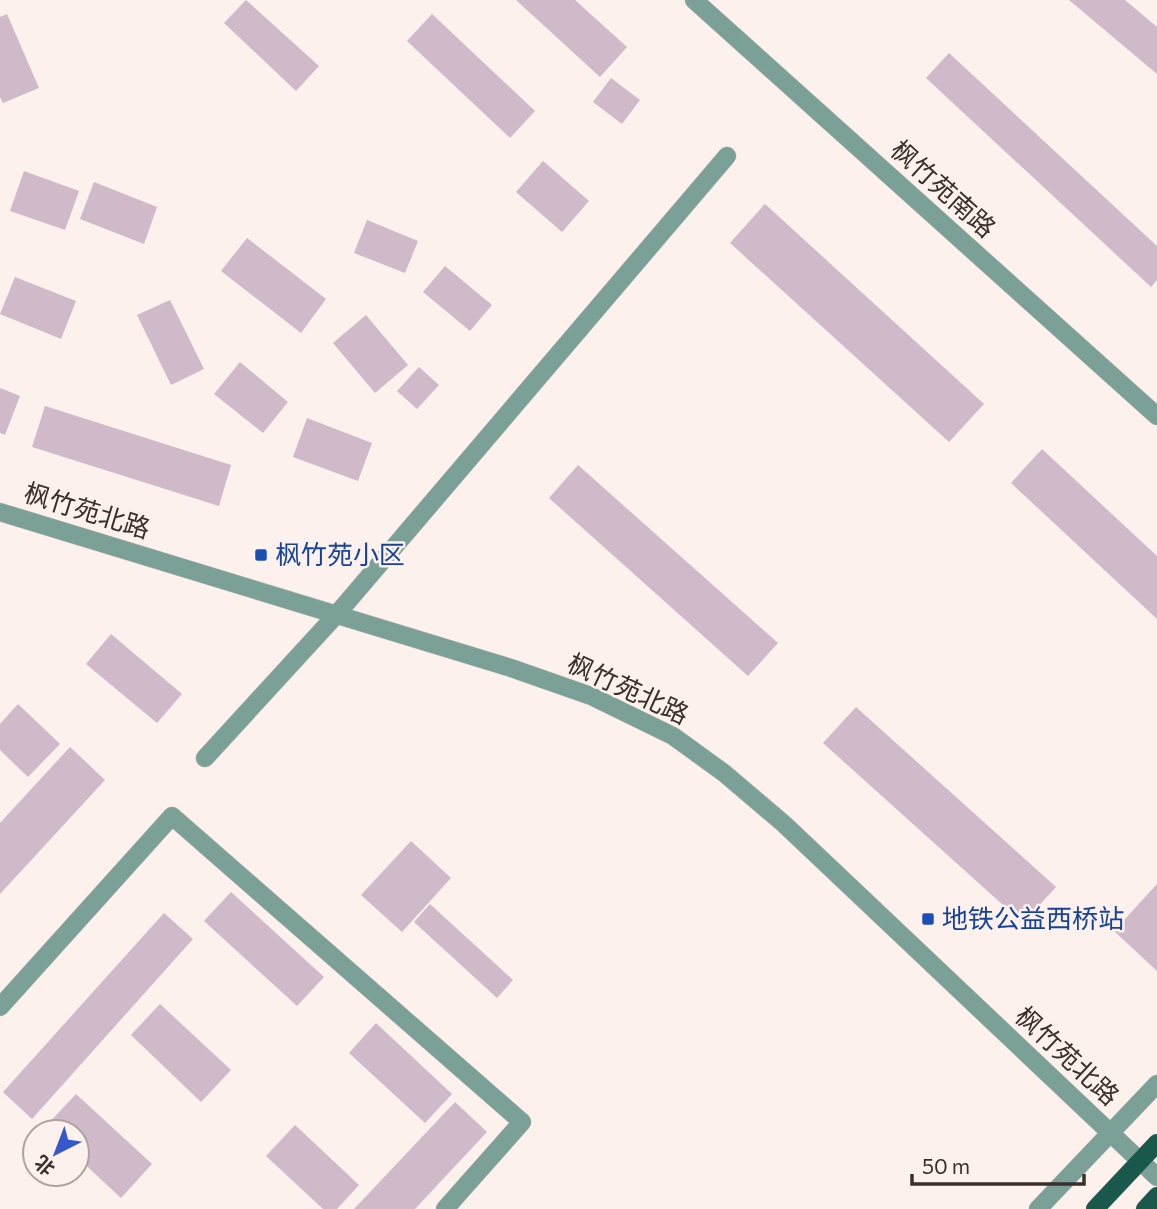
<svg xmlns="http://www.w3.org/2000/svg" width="1157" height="1209" font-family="Commissioner,'Noto Sans SC',sans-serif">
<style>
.building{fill:#d0b9c8}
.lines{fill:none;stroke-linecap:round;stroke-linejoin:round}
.minor-casing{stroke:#d9ceca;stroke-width:19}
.major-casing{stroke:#d9ceca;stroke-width:19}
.minor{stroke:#7ba097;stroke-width:18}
.major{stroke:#1a584c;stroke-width:18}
.transit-dot{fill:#1a4fb4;stroke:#fcf1ed;stroke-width:2.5}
.labels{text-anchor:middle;stroke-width:5;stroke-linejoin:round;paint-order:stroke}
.street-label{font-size:26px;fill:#392f2b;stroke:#fcf1ed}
.transit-label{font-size:26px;fill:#164399;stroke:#fcf1ed;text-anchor:start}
</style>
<rect width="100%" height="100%" fill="#fcf1ed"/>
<!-- building -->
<g class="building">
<path d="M246,0L319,66L296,91L224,23Z"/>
<path d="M516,0H575L627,47L600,77Z"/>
<path d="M1069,0H1125L1157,27V74Z"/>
<path d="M7,14L39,88L3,103L0,97V17Z"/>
<path d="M432,14L535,111L510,138L407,41Z"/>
<path d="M949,53L1157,246V280L1151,287L926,78Z"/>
<path d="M611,78L640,100L622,124L593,102Z"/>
<path d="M543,161L589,201L562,232L516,192Z"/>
<path d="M24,171L79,191L65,230L10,211Z"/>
<path d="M94,182L157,207L144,244L80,219Z"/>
<path d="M765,204L984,404L949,442L730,243Z"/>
<path d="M367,220L418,241L405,273L354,253Z"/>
<path d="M247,238L326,299L301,333L221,271Z"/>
<path d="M445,266L492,305L470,331L423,292Z"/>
<path d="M15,277L76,301L61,339L0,314Z"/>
<path d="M170,300L204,369L171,385L137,315Z"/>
<path d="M366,315L408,365L375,393L333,343Z"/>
<path d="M240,362L288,402L263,433L214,394Z"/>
<path d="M419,367L439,385L417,409L397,391Z"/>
<path d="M0,388L20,396L5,435L0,433Z"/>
<path d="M45,406L231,465L219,506L32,447Z"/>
<path d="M307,418L372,443L358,481L293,457Z"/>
<path d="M1042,449L1157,556V619L1011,483Z"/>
<path d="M578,465L778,643L748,676L549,498Z"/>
<path d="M111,634L182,694L157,723L86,664Z"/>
<path d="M18,704L60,744L28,777L0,750V724Z"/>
<path d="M856,707L1056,887L1023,923L823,743Z"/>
<path d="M70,747L105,780L0,894V823Z"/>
<path d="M411,841L451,878L402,932L361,895Z"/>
<path d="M1157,884V971L1114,931Z"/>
<path d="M231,892L324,977L297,1006L204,921Z"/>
<path d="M430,904L513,980L497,998L414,922Z"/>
<path d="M164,913L193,939L32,1119L3,1092Z"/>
<path d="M160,1004L231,1070L201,1102L131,1035Z"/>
<path d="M376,1023L452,1094L425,1123L349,1053Z"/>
<path d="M76,1094L152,1164L121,1198L77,1157V1132H50L45,1127Z"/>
<path d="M455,1102L487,1132L415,1209H354Z"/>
<path d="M295,1125L359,1185L337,1209H323L266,1156Z"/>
</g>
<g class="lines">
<!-- minor casing -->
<g class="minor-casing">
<g id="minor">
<path d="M694,0L1157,416"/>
<path d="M0,512L511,668L591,696L673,736L724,773L784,824L1157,1177"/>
<path d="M205,758L337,614L727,156"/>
<path d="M0,1007L172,816L522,1122L445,1209"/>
<path d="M1038,1209L1157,1084"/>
</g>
</g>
<!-- major casing -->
<g class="major-casing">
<g id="major">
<path d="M1095,1209L1157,1143"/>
<path d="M1145,1209L1157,1196"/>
</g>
</g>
<!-- minor -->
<use href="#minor" class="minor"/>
<!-- major -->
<use href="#major" class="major"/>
</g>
<!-- markers -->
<g class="transit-dot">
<rect x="254" y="548" width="14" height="14" rx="3.5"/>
<rect x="921" y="912" width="14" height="14" rx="3.5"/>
</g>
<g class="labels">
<!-- street labels -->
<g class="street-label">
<text transform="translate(943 189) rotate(42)" y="9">枫竹苑南路</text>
<text transform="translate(87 511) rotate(17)" y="9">枫竹苑北路</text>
<text transform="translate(628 689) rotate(25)" y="9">枫竹苑北路</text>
<text transform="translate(1067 1056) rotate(43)" y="9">枫竹苑北路</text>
</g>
<!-- transit labels -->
<g class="transit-label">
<text x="275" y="564">枫竹苑小区</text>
<text x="942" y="928">地铁公益西桥站</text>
</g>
</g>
<!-- north arrow -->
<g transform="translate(56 1153) rotate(222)"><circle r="33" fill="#fcf1ed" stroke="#aea39f" stroke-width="2"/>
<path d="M0-5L12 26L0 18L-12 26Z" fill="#3758c9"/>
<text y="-10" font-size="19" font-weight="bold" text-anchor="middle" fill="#392f2b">北</text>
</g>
<!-- scale -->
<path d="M912 1174v10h172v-10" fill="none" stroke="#392f2b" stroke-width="3.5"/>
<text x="922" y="1174" font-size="21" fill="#392f2b" stroke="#fcf1ed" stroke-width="5" paint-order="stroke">50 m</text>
</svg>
